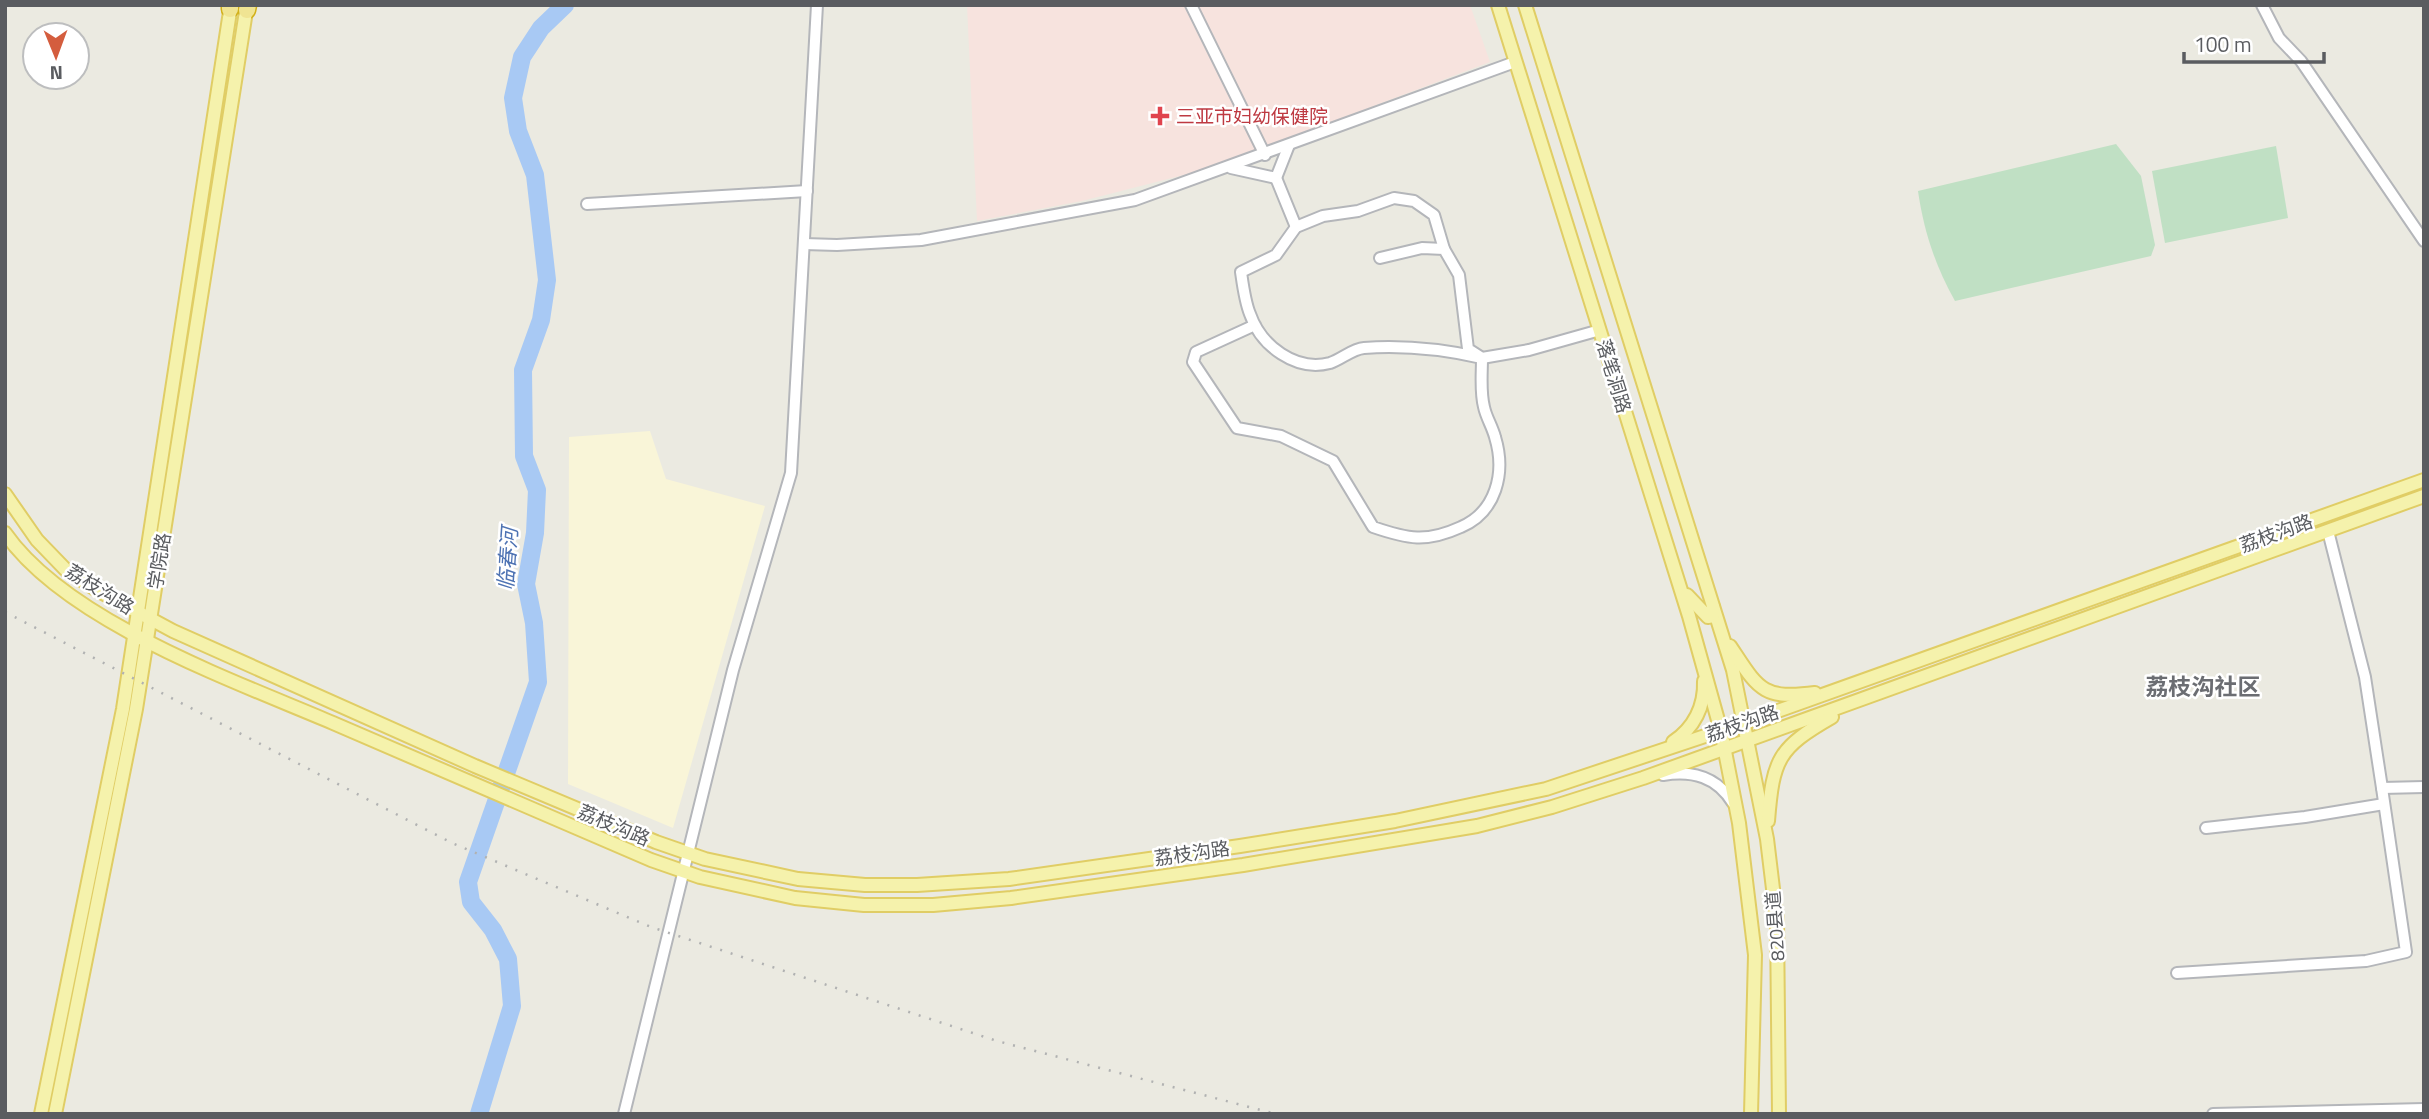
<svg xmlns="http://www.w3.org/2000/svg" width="2429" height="1119" font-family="'Titillium Web','Noto Sans SC',sans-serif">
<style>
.commercial{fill:#f9f5d8}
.medical{fill:#f7e3de}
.green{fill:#c0e0c4}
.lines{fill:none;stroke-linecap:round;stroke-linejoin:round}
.river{stroke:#a8c9f4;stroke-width:18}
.minor-casing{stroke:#b4b6ba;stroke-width:14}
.major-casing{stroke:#e0cd65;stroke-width:16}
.highway-casing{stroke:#d2b01a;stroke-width:19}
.minor{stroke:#fff;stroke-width:10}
.major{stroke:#f5f2ac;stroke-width:12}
.highway{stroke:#f0e493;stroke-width:16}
.rail{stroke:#b1b2b2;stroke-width:2.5;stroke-dasharray:2 9;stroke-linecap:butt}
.health-dot{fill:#e0444e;stroke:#fff;stroke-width:2.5}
.labels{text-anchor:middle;stroke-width:5;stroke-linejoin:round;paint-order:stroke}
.health-label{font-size:19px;fill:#be3a42;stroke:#fff;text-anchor:start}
.street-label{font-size:19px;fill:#5a5c60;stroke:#fff}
.water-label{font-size:21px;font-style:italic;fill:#4e73b3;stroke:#fff}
.quarter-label{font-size:23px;font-weight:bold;fill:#6b6d72;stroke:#fff}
</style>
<rect width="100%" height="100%" fill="#ebeae1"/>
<!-- commercial -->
<path class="commercial" d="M650,431L666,479L765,506L673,828L568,784L569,437Z"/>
<!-- medical -->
<path class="medical" d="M967,5H1470L1490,62L1207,169L1082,201L977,221Z"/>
<!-- green -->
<g class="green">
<path d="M2116,144L2141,176L2155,245L2151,256L1955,301C1935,265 1924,232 1918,191Z"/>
<path d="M2276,146L2288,218L2165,243L2152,171Z"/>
</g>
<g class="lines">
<!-- river -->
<path class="river" d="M479,1114L512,1006L508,959L493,930L471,902L468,882L538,682L534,623L526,584L535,533L537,490L524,456L523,370L541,320L547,280L535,175L518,131L513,98L522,57L541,28L565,5"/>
<!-- minor casing -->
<g class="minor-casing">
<g id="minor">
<path d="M1191,5L1265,155"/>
<path d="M2262,5L2279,38L2301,61L2424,241"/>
<path d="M1231,168L1276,178L1289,145"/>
<path d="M1276,178L1296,227"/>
<path d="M587,204L807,191"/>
<path d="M804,244L837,245L921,240L1135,200L1515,62"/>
<path d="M1380,258L1422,248L1444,249L1459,275L1468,349L1482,358L1529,350L1600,330"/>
<path d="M1255,325L1196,352L1193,362L1237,428L1281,436L1333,461L1373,527C1408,539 1426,543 1461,527C1496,512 1506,473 1495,437C1492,426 1486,417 1484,407C1480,392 1482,374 1482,358C1442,349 1405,345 1364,348C1352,349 1342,359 1330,363C1296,372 1261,346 1250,314C1245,302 1243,286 1241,272L1276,255L1296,227L1323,216L1358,211L1394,198L1414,201L1434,215L1444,249"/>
<path d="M2328,531L2365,677L2382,788L2424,787"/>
<path d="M1663,775C1693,770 1717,777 1733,803"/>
<path d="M2206,828L2305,817L2384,804"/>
<path d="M2177,973L2366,961L2406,952L2382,788"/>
<path d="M624,1114L733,670L791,473L817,5"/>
<path d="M2213,1114L2424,1109"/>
</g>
</g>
<!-- major casing -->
<g class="major-casing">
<g id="major">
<path d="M1498,5L1689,616L1721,731L1739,823L1755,955L1751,1114"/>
<path d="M1525,5L1733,670L1767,839L1777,922L1779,1114"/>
<path d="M5,494L37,540L65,569L97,590L173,631L475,766L656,842L705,859L798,879L865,885H917L1009,879L1240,846L1395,821L1546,789L1744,723L2424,480"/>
<path d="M5,533C67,622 235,681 333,723C439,769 545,815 651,860L700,877L795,898L864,905H933L1011,898L1243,865L1477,826L1552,807L1643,778L2424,496"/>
<path d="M1687,595L1708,617L1713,616V607"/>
<path d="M1730,646C1758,688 1761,700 1815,693"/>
<path d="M1673,742C1694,728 1705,706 1704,681"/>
<path d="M1768,821C1773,759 1778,748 1832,717"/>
<path d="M41,1114L123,709L231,5"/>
<path d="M55,1114L136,709L247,5"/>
</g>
</g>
<!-- highway casing -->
<g class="highway-casing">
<g id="highway">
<path d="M230,5V9"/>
<path d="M247,10L248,5"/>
</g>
</g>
<!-- minor -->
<use href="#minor" class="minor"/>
<!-- major -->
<use href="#major" class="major"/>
<!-- highway -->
<use href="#highway" class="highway"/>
<!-- rail -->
<path class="rail" d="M5,612L452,843L651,927L997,1041L1276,1114"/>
</g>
<!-- markers -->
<path class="health-dot" d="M1156.5 105.5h7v7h7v7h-7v7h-7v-7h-7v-7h7z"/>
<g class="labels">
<!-- health labels -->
<g class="health-label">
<text x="1176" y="123">三亚市妇幼保健院</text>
</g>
<!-- street labels -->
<g class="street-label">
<text transform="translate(1614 376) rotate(73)" y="7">落笔洞路</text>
<text transform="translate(2276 533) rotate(-20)" y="7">荔枝沟路</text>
<text transform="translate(159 561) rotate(-81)" y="7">学院路</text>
<text transform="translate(100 589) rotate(32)" y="7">荔枝沟路</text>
<text transform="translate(1742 723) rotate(-19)" y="7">荔枝沟路</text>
<text transform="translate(614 825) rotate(23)" y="7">荔枝沟路</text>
<text transform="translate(1192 853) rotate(-8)" y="7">荔枝沟路</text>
<text transform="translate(1775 926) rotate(-94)" y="7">820县道</text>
</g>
<!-- water labels -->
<g class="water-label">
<text transform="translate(508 559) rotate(-86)" y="7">临春河</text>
</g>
<!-- quarter labels -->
<g class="quarter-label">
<text x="2203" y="695">荔枝沟社区</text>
</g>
</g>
<!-- border -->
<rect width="2429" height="1119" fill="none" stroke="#5a5c60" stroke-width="14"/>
<!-- north arrow -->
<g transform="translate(56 56) rotate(179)"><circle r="33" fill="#ffffff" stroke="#bdbebf" stroke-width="2"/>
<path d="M0-5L12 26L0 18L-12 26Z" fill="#d45d3e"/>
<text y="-10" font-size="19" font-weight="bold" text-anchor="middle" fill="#5a5c60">N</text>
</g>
<!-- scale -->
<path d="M2184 52v10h140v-10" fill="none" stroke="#5a5c60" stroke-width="3.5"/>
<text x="2194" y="52" font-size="21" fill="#5a5c60" stroke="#ffffff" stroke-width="5" paint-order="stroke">100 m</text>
</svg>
